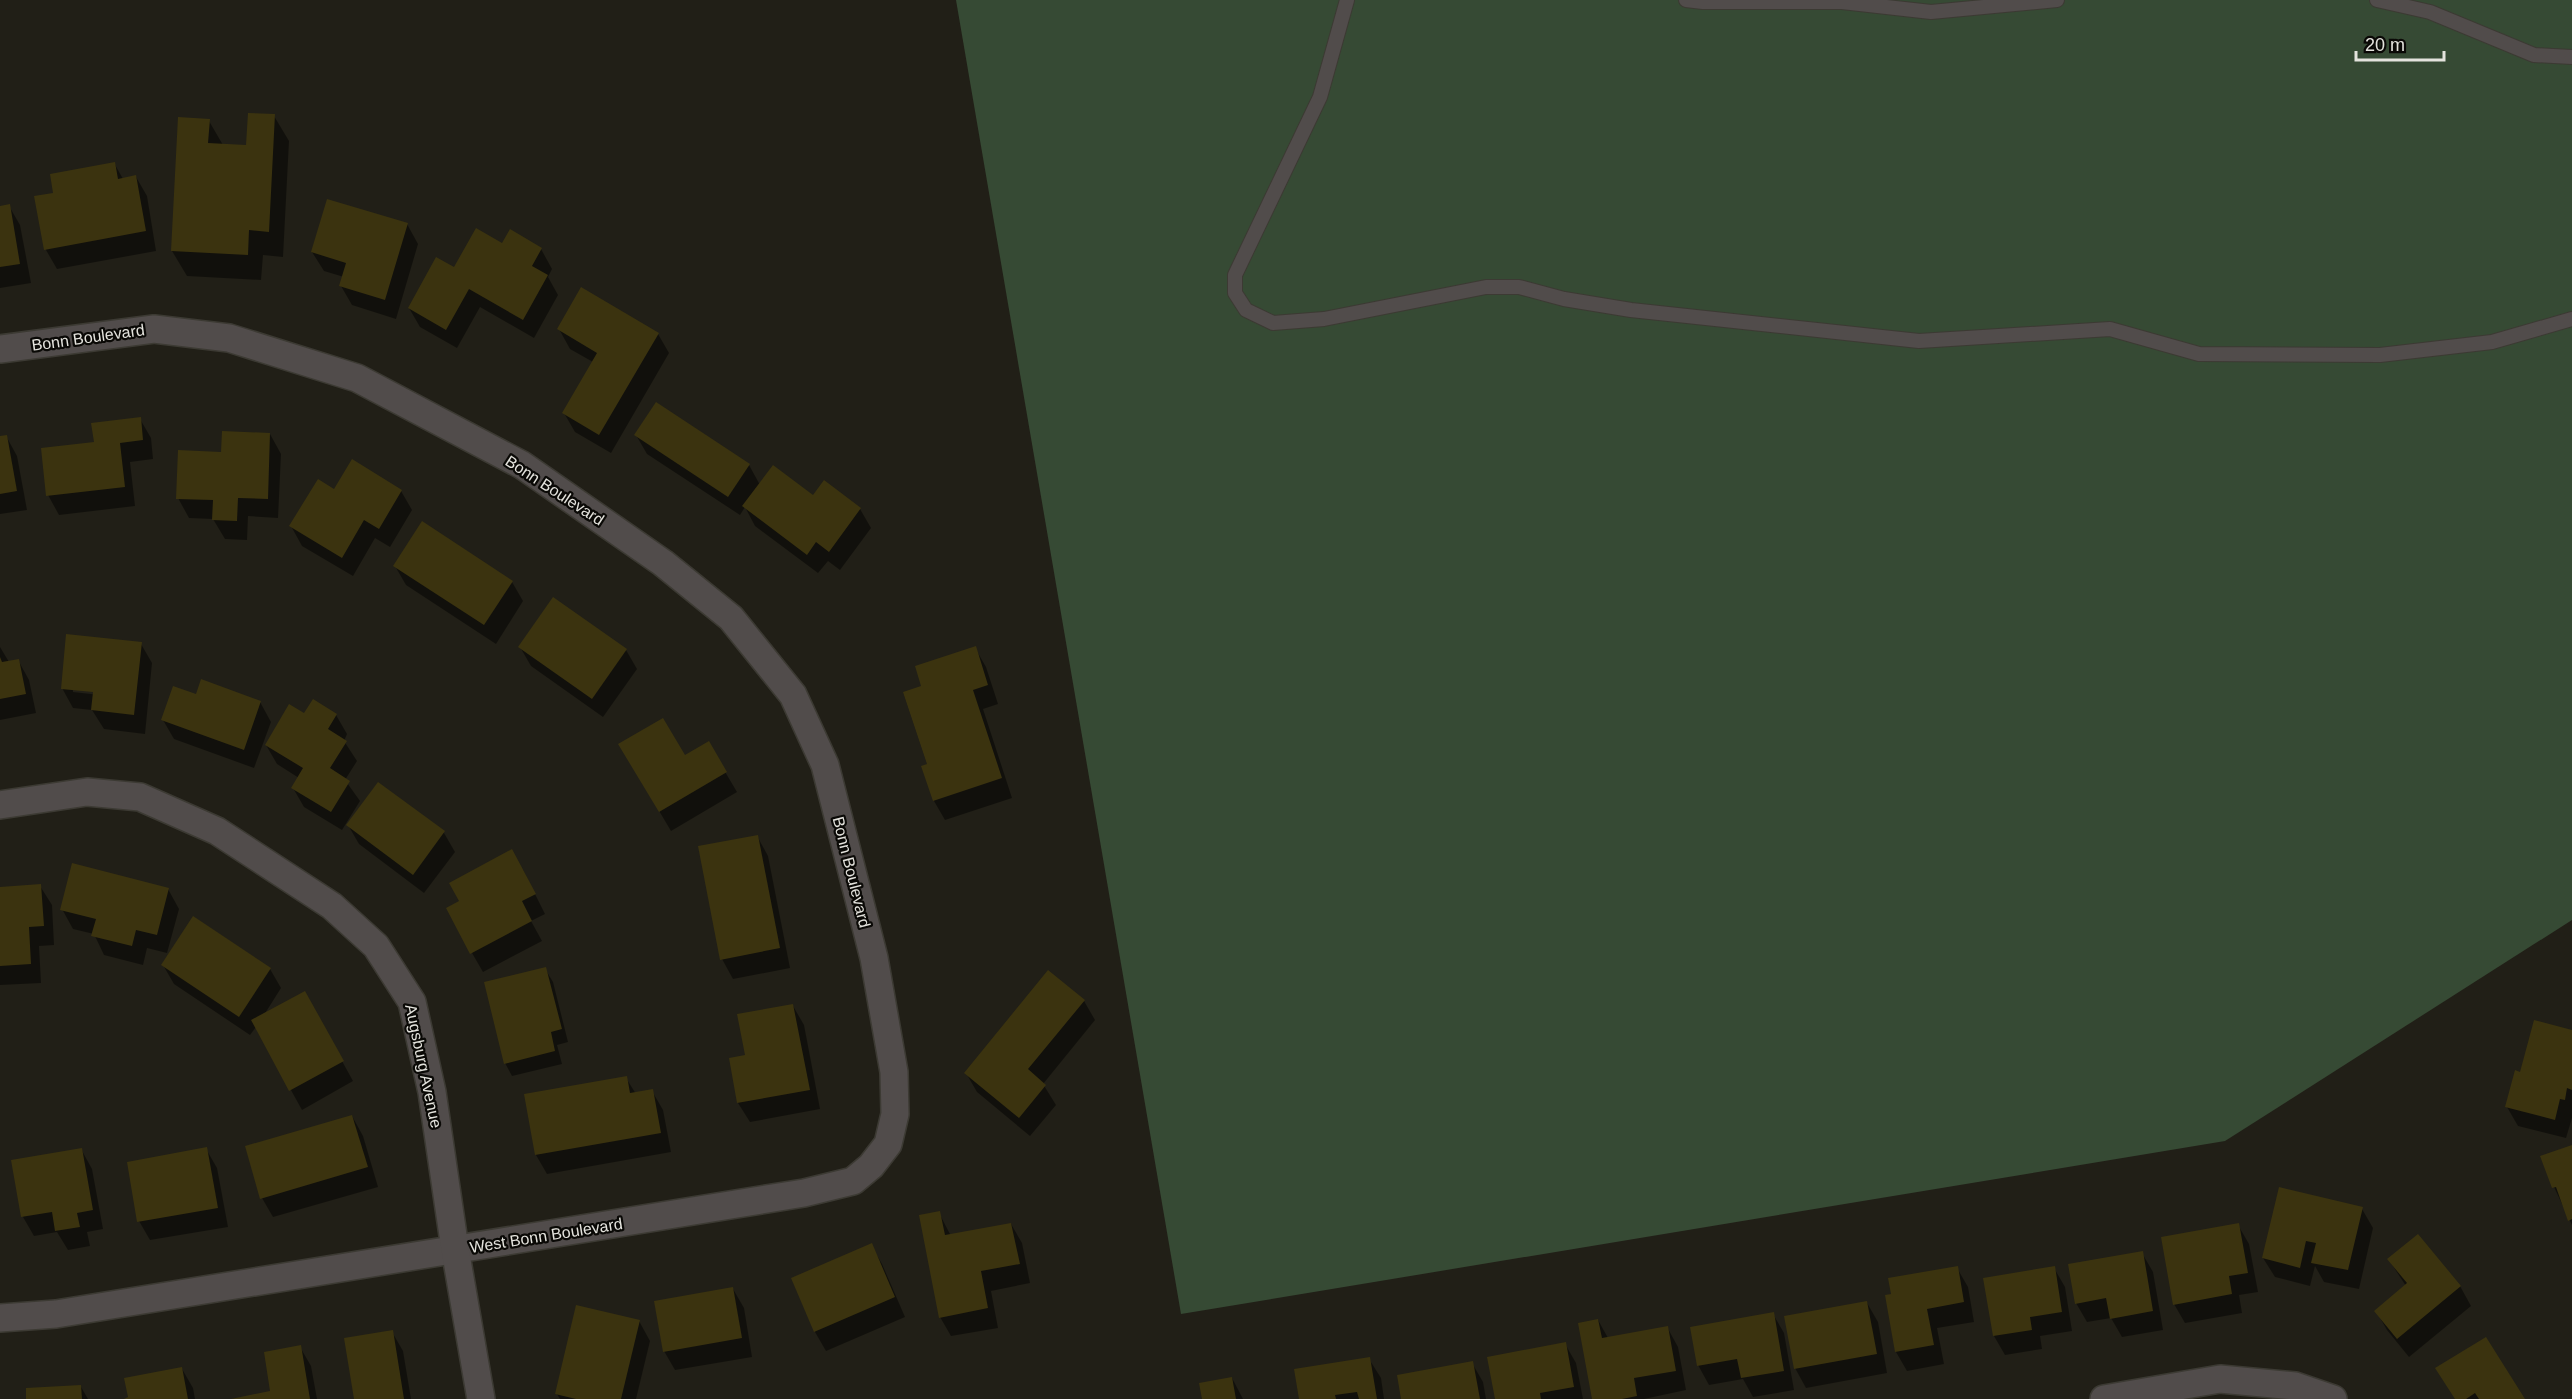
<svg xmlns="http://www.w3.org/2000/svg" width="2572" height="1399" font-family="Helvetica,sans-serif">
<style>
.green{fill:#364a34}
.shadow{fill:#0007;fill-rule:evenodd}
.building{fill:#3b330f}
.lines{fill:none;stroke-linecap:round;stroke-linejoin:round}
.service-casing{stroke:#3c3a33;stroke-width:16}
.minor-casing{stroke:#3c3a33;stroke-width:30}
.service{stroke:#514c4b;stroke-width:14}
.minor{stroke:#514c4b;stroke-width:27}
.labels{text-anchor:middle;stroke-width:4.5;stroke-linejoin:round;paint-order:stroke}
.street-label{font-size:16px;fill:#e4e3dd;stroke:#0a0906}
</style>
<rect width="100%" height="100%" fill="#211f17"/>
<!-- green -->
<path class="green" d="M956,0H2572V920L2225,1141L1181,1314Z"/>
<!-- shadow -->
<g class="shadow">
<path d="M274,116L289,141L283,257L263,255L261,280L187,276L172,251L209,121L223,145L247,147Z"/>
<path d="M114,163L123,179L136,177L147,196L156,251L57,269L46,250L55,194Z"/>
<path d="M9,206L20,225L31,283L0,288V207Z"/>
<path d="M407,224L418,244L396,319L352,305L341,286L344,277L324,271L312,252Z"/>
<path d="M503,245L541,249L552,269L548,277L558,295L534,338L480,307L457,348L420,327L409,308L454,270Z"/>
<path d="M559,329L658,334L669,353L611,453L575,432L564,413L593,362L570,349Z"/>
<path d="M140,419L151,438L153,459L130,462L135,506L59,515L48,495L95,443Z"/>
<path d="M270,434L281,454L278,518L248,516L247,540L225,539L213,519L189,518L178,498L222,453Z"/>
<path d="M636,435L749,465L760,485L860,509L871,528L840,570L828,561L818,573L755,526L745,507L740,515L647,454Z"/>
<path d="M6,436L17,456L27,510L0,514V438Z"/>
<path d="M335,491H401L412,510L390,547L375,538L353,576L302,546L291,526Z"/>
<path d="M395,566L512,582L523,601L496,644L406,585Z"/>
<path d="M141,644L152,663L145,734L104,729L92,710L73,708L62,688ZM73,689L100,692V695L73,692Z"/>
<path d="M0,647L9,662L18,660L29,680L36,713L0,720Z"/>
<path d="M520,647L626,650L637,669L603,717L531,666Z"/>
<path d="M975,648L986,667L998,704L983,709L1012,798L945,820L934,801L923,766L928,764L923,687Z"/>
<path d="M197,695L260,702L271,722L254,768L174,739L163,720Z"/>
<path d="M305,715H336L347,734L344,741L357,761L345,780L360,801L342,830L304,807L293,788L299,778L277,764L266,745Z"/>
<path d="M708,743L737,792L671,831L620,745L685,757Z"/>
<path d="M348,825L444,833L455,852L424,893L359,844Z"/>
<path d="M757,836L768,856L790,968L733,979L722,959Z"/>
<path d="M523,870L545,914L531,921L542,941L483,972L472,953Z"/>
<path d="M40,886L52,905L54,945L39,946L41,983L0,985V888Z"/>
<path d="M168,889L179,909L167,953L147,948L143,965L104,955L94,934L73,929L62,909Z"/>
<path d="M163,965L270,969L281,988L264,1015L315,1012L353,1081L302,1110L256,1027L250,1035L174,984Z"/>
<path d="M545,969L553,982L568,1042L557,1045L562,1064L512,1076L505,1063Z"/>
<path d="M1084,1001L1095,1020L1043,1084L1056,1105L1030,1136L977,1092L966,1073Z"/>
<path d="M793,1006L804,1025L820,1109L750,1122L738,1103L747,1057Z"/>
<path d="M2572,1031V1118L2566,1138L2518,1126L2507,1107L2522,1074Z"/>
<path d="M626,1078L636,1094L652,1091L663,1110L671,1152L547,1174L536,1155L526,1096Z"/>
<path d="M352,1116L363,1136L378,1187L273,1217L262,1198Z"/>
<path d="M2572,1146V1225L2554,1187Z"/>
<path d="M81,1149L92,1169L103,1229L87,1232L90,1246L68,1250L57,1232L34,1236L23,1217Z"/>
<path d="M206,1149L217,1168L228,1227L150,1240L139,1221Z"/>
<path d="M2362,1209L2373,1228L2359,1289L2324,1282L2315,1266L2310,1286L2275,1277L2263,1258Z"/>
<path d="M939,1213L951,1236L1011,1224L1022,1243L1030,1283L991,1291L998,1328L951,1336L940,1317Z"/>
<path d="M2238,1225L2249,1244L2258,1292L2239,1295L2242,1313L2185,1323L2174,1304Z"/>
<path d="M871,1245L882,1264L905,1317L826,1351L815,1332L793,1279Z"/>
<path d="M2142,1253L2153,1272L2163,1330L2122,1337L2111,1318L2087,1322L2076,1303Z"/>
<path d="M2389,1260L2460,1286L2471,1306L2409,1357L2387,1330L2376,1311L2406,1286Z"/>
<path d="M1957,1268L1968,1287L1974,1322L1937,1328L1944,1364L1907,1371L1896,1352L1886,1296Z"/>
<path d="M2054,1268L2065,1287L2072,1331L2040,1336L2042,1349L2005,1355L1994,1336Z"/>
<path d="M733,1289L744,1308L752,1357L675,1370L664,1351Z"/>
<path d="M1867,1303L1878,1322L1887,1373L1806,1388L1795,1368Z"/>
<path d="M1773,1314L1784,1333L1794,1390L1753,1397L1743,1379L1709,1385L1698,1365Z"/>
<path d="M1598,1320L1608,1338L1667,1327L1678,1347L1686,1390L1644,1399H1594Z"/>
<path d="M639,1321L650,1341L636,1399H560L557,1394Z"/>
<path d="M392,1332L403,1351L411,1399H356Z"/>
<path d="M1565,1344L1576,1363L1583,1399H1496Z"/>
<path d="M300,1347L311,1366L317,1399H232L272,1393Z"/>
<path d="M1369,1359L1381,1378L1384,1399H1301Z"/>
<path d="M1472,1363L1483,1382L1486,1399H1403Z"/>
<path d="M182,1369L193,1388L195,1399H125Z"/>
<path d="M2437,1369L2523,1399H2456Z"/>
<path d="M1232,1378L1243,1399H1203Z"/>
<path d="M81,1387L88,1399H28Z"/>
</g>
<!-- building -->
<g class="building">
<path d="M248,113L275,114L269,232L249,230L248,255L171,251L178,117L210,119L208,143L246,145Z"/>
<path d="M115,162L118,179L136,175L146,231L44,250L34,196L53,193L50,174Z"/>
<path d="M327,199L408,223L385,300L339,286L346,263L311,252Z"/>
<path d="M10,204L20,264L0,267V206Z"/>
<path d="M476,228L502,243L510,229L542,248L532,266L548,275L523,320L469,289L446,330L408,308L436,257L454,267Z"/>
<path d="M581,287L659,333L599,435L562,413L597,353L557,329Z"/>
<path d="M656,402L750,464L728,497L634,435Z"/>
<path d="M141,417L143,440L120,443L125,487L46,496L41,448L94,442L91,423Z"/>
<path d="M222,431L270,433L268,499L238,498L237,521L212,520L213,500L176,499L178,450L221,452Z"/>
<path d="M7,435L17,491L0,494V436Z"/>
<path d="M352,459L402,490L379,529L364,520L342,558L289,526L318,479L334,489Z"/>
<path d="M773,465L813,495L824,480L861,508L829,552L816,542L807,555L742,506Z"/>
<path d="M422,521L513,581L484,625L393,566Z"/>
<path d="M553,597L627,649L592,699L518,647Z"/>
<path d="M66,634L142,642L134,715L91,710L93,692L61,689Z"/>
<path d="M976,646L988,685L973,690L1002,778L933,801L921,766L927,764L903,692L921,686L915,666Z"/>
<path d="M0,657L2,662L19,659L26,694L0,699Z"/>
<path d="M201,679L261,701L244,750L161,720L173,686L196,694Z"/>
<path d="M313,699L337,714L328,729L347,741L330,768L350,781L331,812L291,788L303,768L265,745L289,704L304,713Z"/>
<path d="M663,718L685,755L709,741L727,772L659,812L618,744Z"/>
<path d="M378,782L445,831L413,875L346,825Z"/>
<path d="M758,835L780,948L720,960L698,846Z"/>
<path d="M512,849L536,894L522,901L532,921L470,954L446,908L459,901L449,883Z"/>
<path d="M72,863L169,888L157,935L136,930L132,946L91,936L96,919L60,910Z"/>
<path d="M41,884L44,926L29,927L31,964L0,966V887Z"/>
<path d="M193,916L271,968L239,1017L161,965Z"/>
<path d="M546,967L562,1029L551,1032L555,1051L504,1064L484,982Z"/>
<path d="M1048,970L1085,1000L1028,1069L1046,1085L1019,1118L964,1073Z"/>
<path d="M305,991L344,1061L289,1091L251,1020Z"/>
<path d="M793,1004L810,1090L737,1103L729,1058L745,1055L737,1014Z"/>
<path d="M2534,1020L2572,1030V1090L2567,1088L2565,1100L2560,1099L2555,1120L2505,1107L2515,1070L2520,1072Z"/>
<path d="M627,1076L630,1093L653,1089L661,1133L535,1155L524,1094Z"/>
<path d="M352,1115L368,1167L260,1199L245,1146Z"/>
<path d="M2572,1145V1219L2568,1221L2556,1187L2552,1188L2540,1156Z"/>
<path d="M207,1147L218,1208L137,1222L127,1162Z"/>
<path d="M82,1148L93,1210L77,1213L80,1227L55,1231L52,1212L21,1217L11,1160Z"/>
<path d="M2279,1187L2363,1207L2348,1270L2311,1263L2316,1243L2306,1241L2300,1268L2262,1258Z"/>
<path d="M940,1211L945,1235L1011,1223L1020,1264L981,1271L988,1308L939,1318L919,1215Z"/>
<path d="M2239,1223L2248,1273L2229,1276L2232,1294L2173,1305L2161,1237Z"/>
<path d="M2418,1234L2461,1286L2397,1339L2374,1311L2407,1283L2387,1259Z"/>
<path d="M872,1243L895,1297L814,1332L791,1278Z"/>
<path d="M2143,1251L2153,1311L2110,1319L2106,1298L2075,1304L2068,1264Z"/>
<path d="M1958,1266L1964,1302L1927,1309L1934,1345L1895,1352L1885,1295L1891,1294L1888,1278Z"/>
<path d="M2055,1266L2062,1312L2030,1317L2032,1330L1993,1336L1983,1278Z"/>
<path d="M733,1287L742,1338L663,1352L654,1301Z"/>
<path d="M1867,1301L1877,1354L1794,1369L1784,1316Z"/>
<path d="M576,1305L640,1320L621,1399H576L555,1394Z"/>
<path d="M1774,1312L1784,1371L1741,1378L1737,1359L1697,1366L1690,1327Z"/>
<path d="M1598,1319L1602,1338L1668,1326L1676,1371L1634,1378L1637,1396L1622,1399H1592L1578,1323Z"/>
<path d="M393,1330L404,1399H354L344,1338Z"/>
<path d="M2486,1337L2525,1399H2479L2475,1393L2466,1399H2455L2435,1368Z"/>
<path d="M1566,1342L1574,1387L1540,1393L1541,1399H1495L1487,1357Z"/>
<path d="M301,1345L310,1399H231L270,1391L264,1352Z"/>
<path d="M1370,1357L1377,1399H1359L1357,1392L1335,1395L1336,1399H1299L1294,1369Z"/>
<path d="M1473,1361L1480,1399H1401L1397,1375Z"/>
<path d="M182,1367L188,1399H124L128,1397L124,1378Z"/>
<path d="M1232,1377L1236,1399H1202L1199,1383Z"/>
<path d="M81,1385L82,1399H26V1388Z"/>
</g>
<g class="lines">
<!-- service casing -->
<g class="service-casing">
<g id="service">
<path d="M1347,0L1320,97L1235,275V293L1246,310L1273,323L1324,319L1486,287H1519L1564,299L1631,310L1919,341L2110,329L2199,354L2380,355L2492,342L2572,319"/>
<path d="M1686,0L1703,2H1842L1931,12L2057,0"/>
<path d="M2377,0L2430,12L2534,55L2572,57"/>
</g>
</g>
<!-- minor casing -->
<g class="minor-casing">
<g id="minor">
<path d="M0,349L154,329L229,338L357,378L522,465L663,563L731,618L793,695L825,765L874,958L894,1072L895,1114L888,1144L871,1166L853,1181L804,1193L56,1314L0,1318"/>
<path d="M0,805L87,792L140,797L217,831L332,906L376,946L412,1002L432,1092L455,1249L481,1399"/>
<path d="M2104,1399L2220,1379L2295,1386L2333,1399"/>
</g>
</g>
<!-- service -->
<use href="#service" class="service"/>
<!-- minor -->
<use href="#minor" class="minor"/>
</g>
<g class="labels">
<!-- street labels -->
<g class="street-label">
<text transform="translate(88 337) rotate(-8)" y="6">Bonn Boulevard</text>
<text transform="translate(555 490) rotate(33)" y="6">Bonn Boulevard</text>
<text transform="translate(852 872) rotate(76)" y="6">Bonn Boulevard</text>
<text transform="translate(424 1066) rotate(78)" y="6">Augsburg Avenue</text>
<text transform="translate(546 1235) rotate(-9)" y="6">West Bonn Boulevard</text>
</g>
</g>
<!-- scale -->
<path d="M2356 51v9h88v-9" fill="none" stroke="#e4e3dd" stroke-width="3"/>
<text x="2365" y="51" font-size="18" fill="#e4e3dd" stroke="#0a0906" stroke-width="4.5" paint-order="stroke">20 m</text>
</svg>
